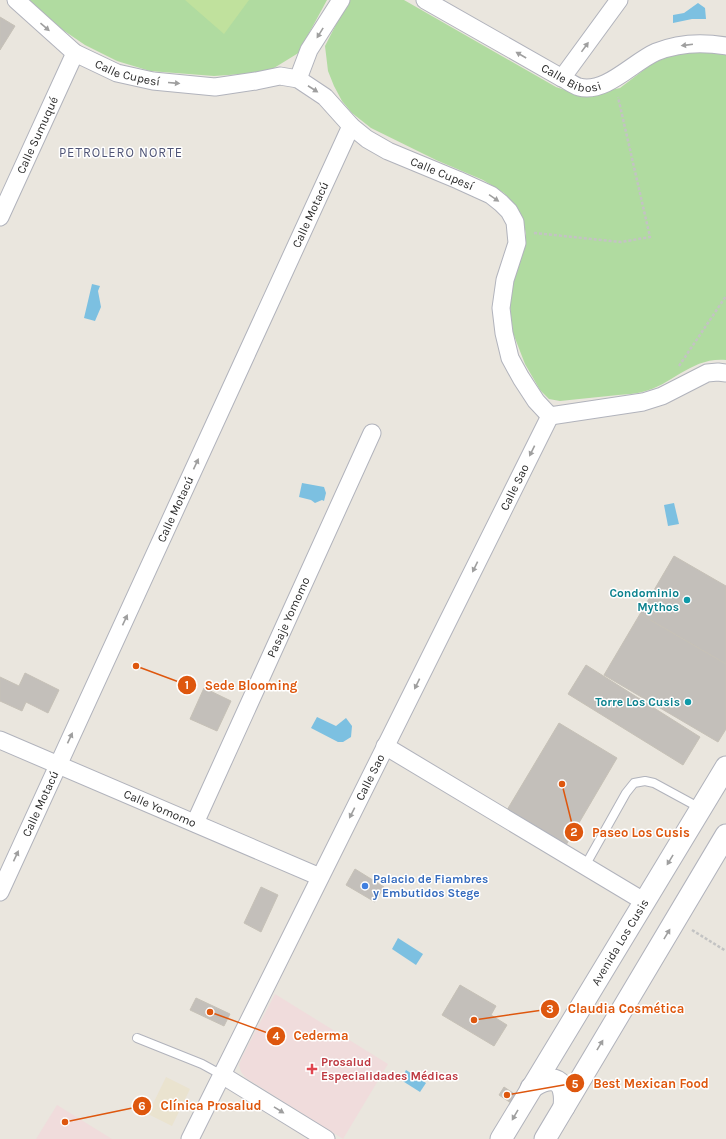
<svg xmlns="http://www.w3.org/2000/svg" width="726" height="1139" font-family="Karla,sans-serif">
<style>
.education{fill:#eae3cf}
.medical{fill:#f0dcdc}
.green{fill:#b0dba0}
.pitch{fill:#c0e19d}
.water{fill:#7cc0e1}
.building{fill:#c3bfba;stroke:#c6c1b7}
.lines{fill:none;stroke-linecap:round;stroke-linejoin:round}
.service-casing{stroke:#b1b3bc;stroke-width:10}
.minor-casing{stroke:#b1b3bc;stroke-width:19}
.tertiary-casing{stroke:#b1b3bc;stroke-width:23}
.path{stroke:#c3c3c3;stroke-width:2.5;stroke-dasharray:3 2;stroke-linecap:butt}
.service{stroke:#fff;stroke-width:8}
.minor{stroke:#fff;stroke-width:17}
.tertiary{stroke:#fff;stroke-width:21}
.oneway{fill:#9f9f9f}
.culture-dot{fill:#0f9aa8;stroke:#fff;stroke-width:1.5}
.shop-dot{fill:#3f7fe0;stroke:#fff;stroke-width:1.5}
.health-dot{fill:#e0444e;stroke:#fff;stroke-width:1.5}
.labels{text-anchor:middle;stroke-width:3;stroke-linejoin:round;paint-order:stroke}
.street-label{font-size:12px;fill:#2a2a2a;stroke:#fff}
.culture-label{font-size:12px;font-weight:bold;fill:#0d838f;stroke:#fff;text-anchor:end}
.shop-label{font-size:12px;font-weight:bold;fill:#366cbe;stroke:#fff;text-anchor:start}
.health-label{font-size:12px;font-weight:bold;fill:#be3a42;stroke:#fff;text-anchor:start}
.neighbourhood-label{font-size:13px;letter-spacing:1px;fill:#4f5476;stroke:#fff}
.leader{fill:none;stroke:#de570e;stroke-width:1.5}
.callout-dot{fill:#de570e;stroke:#fff;stroke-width:1.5}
.mark-label{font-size:12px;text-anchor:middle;font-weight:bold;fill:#fff}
.callout-label{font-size:13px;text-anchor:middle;font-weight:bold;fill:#de570e;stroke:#fff;stroke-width:3;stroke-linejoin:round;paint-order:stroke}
</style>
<rect width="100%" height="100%" fill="#eae6de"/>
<!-- education -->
<path class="education" d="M166,1077L190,1089L172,1126L148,1114Z"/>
<!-- medical -->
<g class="medical">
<path d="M275,994L388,1064L343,1139L246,1078L241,1072L239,1065L242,1057Z"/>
<path d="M57,1105L112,1139H36Z"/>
</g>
<!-- green -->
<g class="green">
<path d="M29,0H327L308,35L300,52L274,68L257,73L214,76L150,71L117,61L85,45L57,26Z"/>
<path d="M350,0H404L556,87L574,93H597L620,88L653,63L667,57L680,53L696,52H712L726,55V360C691,357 673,385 642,392C635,394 626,394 618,395C599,397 579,399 560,401L549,399L540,390L525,364L513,333L510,307L511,287L526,234L523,220L516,207L504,193L483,180L436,160L371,128L352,113L342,101L334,86L328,71L325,46L345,7Z"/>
</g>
<!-- pitch -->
<path class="pitch" d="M185,0H249L224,34Z"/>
<!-- water -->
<g class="water">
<path d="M698,3L705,8L706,19H692L673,23V15L684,13Z"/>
<path d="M92,284L100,286L98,291L101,307L95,321L84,318Z"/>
<path d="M302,483L324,487L326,493L324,501L322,500L315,503L311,500L299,497Z"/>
<path d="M674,503L679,524L668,526L664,505Z"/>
<path d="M317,717L336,726L346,718L352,726L351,737L343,742H338L311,728Z"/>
<path d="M398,938L423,954L416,965L392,949Z"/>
<path d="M406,1070L426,1083L420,1092L401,1080Z"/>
</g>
<!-- building -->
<g class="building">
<path d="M0,17L15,26L0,50Z"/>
<path d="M674,556L726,586V664L640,614Z"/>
<path d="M640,614L726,664V729L718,742L604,675Z"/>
<path d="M586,665L700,737L683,765L568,694Z"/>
<path d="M25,673L59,690L48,713L26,702L22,711L0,701V677L19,686Z"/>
<path d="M204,688L231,701L217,731L190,719Z"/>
<path d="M559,723L617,758L566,845L507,810Z"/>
<path d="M355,869L384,887L375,902L346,885Z"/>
<path d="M261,887L278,895L261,932L244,923Z"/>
<path d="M460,985L496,1006L491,1015L507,1025L494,1046L442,1015Z"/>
<path d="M196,998L230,1014L224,1026L190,1010Z"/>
<path d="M504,1087L516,1095L511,1103L499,1095Z"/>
</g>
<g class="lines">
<!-- service casing -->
<g class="service-casing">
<g id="service">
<path d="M585,866L626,793L634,783L645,781L654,783L700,808"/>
<path d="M137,1038L202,1064L222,1075"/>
</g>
</g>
<!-- minor casing -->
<g class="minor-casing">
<g id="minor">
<path id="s1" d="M16,0L75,53L117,73L153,81L215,87L256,81L280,76L298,79L325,97L351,126L367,139L388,151L458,180L491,195L501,203L509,211L515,222L517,243L505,280L501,308L504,333L510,358L521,378L536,401L550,416L643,402L662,396L707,373L718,372L726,373"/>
<path id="s2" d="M425,0L562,78C568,81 573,85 579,87C606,94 633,62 656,52C678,43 703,42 726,46"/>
<path d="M562,78L619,0"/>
<path d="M298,79L309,50L341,0"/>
<path id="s3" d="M0,217L75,53"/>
<path id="s4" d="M0,740L320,877"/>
<path d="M385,746L645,902"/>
<path id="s5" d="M195,823L372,433"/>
<path id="s6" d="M0,892L351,126"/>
<path d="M222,1075L326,1139"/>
<path id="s7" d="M190,1139L550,416"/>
</g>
</g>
<!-- tertiary casing -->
<g class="tertiary-casing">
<g id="tertiary">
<path d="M531,1088C554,1072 567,1080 564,1107"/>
<path id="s8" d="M501,1139L726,767"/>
<path d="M545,1139L726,835"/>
</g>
</g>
<!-- path -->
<g class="path">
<path d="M534,233L621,242L650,237L618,97"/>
<path d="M679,366L726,296"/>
<path d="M692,930L726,951"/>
</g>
<!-- service -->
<use href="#service" class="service"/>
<!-- minor -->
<use href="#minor" class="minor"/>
<!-- tertiary -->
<use href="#tertiary" class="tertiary"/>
</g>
<!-- one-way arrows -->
<defs><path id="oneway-solid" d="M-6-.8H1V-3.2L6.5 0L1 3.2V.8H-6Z"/></defs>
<g class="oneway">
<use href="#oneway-solid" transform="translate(45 27) rotate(41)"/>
<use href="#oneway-solid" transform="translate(320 33) rotate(122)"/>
<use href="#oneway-solid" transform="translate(687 45) rotate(173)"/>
<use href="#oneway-solid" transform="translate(585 47) rotate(-54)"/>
<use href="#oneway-solid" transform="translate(521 55) rotate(-150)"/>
<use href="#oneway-solid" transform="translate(174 83) rotate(5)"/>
<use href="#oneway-solid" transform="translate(313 89) rotate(33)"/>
<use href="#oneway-solid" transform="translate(494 198) rotate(34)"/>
<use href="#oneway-solid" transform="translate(532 451) rotate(116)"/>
<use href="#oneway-solid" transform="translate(196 464) rotate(-65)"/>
<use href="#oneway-solid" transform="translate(475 567) rotate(116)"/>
<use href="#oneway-solid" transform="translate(125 620) rotate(-65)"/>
<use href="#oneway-solid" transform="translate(417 684) rotate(116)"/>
<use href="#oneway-solid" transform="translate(70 738) rotate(-65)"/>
<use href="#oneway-solid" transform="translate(352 813) rotate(117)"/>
<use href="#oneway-solid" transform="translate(16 856) rotate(-65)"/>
<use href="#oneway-solid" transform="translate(670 860) rotate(121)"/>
<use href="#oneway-solid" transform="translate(667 934) rotate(-59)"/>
<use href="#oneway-solid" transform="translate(600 1045) rotate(-59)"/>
<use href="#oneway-solid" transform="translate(279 1110) rotate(32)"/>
<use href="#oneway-solid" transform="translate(515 1115) rotate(120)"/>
</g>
<!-- markers -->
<g class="culture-dot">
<circle cx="687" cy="600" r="4"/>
<circle cx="688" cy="702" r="4"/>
</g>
<circle class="shop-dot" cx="365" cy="886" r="4"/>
<path class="health-dot" d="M310 1063h4v4h4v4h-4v4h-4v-4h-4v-4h4z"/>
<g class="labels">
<!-- street labels -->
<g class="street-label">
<text dy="4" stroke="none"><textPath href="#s1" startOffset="136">Calle Cupesí</textPath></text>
<text dy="4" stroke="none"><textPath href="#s2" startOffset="167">Calle Bibosi</textPath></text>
<text dy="4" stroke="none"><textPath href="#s3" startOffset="90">Calle Sumuqué</textPath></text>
<text dy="4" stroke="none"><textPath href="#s1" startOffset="484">Calle Cupesí</textPath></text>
<text dy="4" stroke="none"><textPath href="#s6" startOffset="745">Calle Motacú</textPath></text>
<text dy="4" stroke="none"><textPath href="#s7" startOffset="728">Calle Sao</textPath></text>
<text dy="4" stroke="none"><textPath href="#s6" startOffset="421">Calle Motacú</textPath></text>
<text dy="4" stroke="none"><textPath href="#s5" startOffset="226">Pasaje Yomomo</textPath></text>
<text dy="4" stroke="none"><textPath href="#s7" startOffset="404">Calle Sao</textPath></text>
<text dy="4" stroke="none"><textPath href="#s6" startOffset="97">Calle Motacú</textPath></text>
<text dy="4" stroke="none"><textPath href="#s4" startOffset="174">Calle Yomomo</textPath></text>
<text dy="4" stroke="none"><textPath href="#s8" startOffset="230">Avenida Los Cusis</textPath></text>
</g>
<!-- culture labels -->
<g class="culture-label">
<text x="679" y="597">Condominio<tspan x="679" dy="14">Mythos</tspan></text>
<text x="680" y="706">Torre Los Cusis</text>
</g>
<!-- shop labels -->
<g class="shop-label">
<text x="373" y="883">Palacio de Fiambres<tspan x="373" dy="14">y Embutidos Stege</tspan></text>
</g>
<!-- health labels -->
<g class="health-label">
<text x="321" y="1066">Prosalud<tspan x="321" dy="14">Especialidades Médicas</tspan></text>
</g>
<!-- neighbourhood labels -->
<g class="neighbourhood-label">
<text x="121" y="157">PETROLERO NORTE</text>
</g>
</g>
<!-- callouts -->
<path class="leader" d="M136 666L187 685M562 784L574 832M474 1020L550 1009M210 1012L276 1036M507 1095L575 1083M65 1122L142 1106"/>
<g class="callout-dot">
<circle cx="136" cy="666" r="4"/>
<circle cx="562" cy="784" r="4"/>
<circle cx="474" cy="1020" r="4"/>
<circle cx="210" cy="1012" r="4"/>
<circle cx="507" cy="1095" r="4"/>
<circle cx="65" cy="1122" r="4"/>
<circle cx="187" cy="685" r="10"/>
<circle cx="574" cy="832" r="10"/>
<circle cx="550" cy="1009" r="10"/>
<circle cx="276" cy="1036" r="10"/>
<circle cx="575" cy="1083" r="10"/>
<circle cx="142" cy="1106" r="10"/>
</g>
<g class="mark-label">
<text x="187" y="689">1</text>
<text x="574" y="836">2</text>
<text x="550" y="1013">3</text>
<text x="276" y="1040">4</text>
<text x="575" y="1088">5</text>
<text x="142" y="1110">6</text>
</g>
<g class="callout-label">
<text x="251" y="690">Sede Blooming</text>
<text x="641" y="837">Paseo Los Cusis</text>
<text x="626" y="1013">Claudia Cosmética</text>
<text x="321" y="1040">Cederma</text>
<text x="651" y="1088">Best Mexican Food</text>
<text x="211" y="1110">Clínica Prosalud</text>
</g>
</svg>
